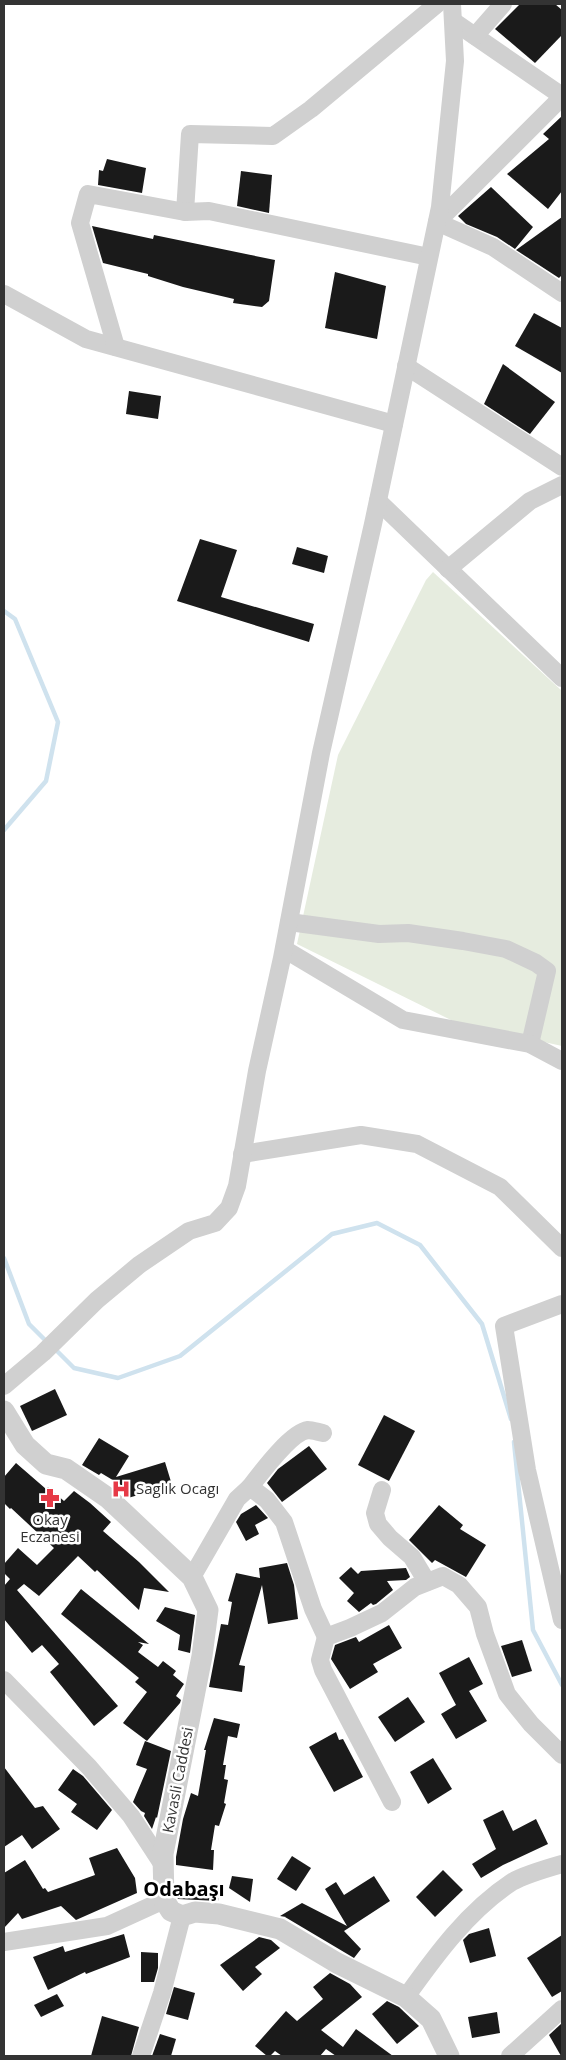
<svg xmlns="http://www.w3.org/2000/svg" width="566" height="2060" font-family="'Open Sans',sans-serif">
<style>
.green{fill:#e6ecdf}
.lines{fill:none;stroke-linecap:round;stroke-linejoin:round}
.stream{stroke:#cfe2ee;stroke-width:4.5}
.building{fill:#1a1a1a}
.minor{stroke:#d0d0d0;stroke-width:18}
.tertiary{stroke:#d0d0d0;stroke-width:21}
.labels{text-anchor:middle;stroke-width:5;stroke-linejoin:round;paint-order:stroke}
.poi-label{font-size:15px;fill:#333;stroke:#fff;text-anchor:start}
.street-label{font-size:15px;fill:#333;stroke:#fff}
.district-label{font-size:20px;font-weight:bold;fill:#000;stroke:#fff}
</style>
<rect width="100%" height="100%" fill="#fff"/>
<!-- green -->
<path class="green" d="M433,572L562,691V1046L455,1022L297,944L338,755L426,580Z"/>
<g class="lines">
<!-- stream -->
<g class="stream">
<path d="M4,611L15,619L58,722L46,781L4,830"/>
<path d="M4,1258L29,1324L48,1343"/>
<path d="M54,1348L74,1368L118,1378L180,1356L332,1234L377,1223L420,1245L482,1324L511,1419"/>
<path d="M514,1442L533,1630L562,1685"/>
</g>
</g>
<!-- building -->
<g class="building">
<path d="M520,4H555L562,10V35L535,63L495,29Z"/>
<path d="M562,116V191L548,209L507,174L549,139L543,134Z"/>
<path d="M107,159L146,168L142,193L98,185L99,170L103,171Z"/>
<path d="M241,171L272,175L269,213L237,206Z"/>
<path d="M491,187L533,227L515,249L497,237L466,224L458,216Z"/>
<path d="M562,217V275L559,278L516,250Z"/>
<path d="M92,226L153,239L154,235L275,260L269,301L262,307L233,303L234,299L183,287L148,276V274L103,263Z"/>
<path d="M335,272L386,286L377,339L325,328Z"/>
<path d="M534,313L562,328V373L515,346Z"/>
<path d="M503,364L555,402L530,434L484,404Z"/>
<path d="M129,391L161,396L158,419L126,414Z"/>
<path d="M200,539L237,550L221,597L314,624L309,642L177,601Z"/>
<path d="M297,547L328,556L324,573L292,564Z"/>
<path d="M55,1389L67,1415L32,1431L20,1406Z"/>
<path d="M384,1415L415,1431L389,1481L358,1465Z"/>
<path d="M99,1438L129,1456L116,1477L165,1462L172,1485L128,1498L126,1488L101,1473L99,1475L82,1465Z"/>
<path d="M309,1446L327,1469L282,1502L267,1483L278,1469Z"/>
<path d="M16,1463L46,1489L48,1487L64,1501L74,1491L90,1503L111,1522L103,1531L139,1562L169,1592L144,1588L139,1610L97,1570L95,1572L78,1556L39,1596L24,1584L17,1590L118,1706L94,1726L50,1672L59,1664L42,1645L32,1653L4,1619V1586L10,1579L4,1573V1564L18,1548L37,1565L54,1548L11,1508L10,1509L4,1503V1477Z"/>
<path d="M256,1505L268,1518L255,1525L259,1534L246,1541L236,1522L241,1514Z"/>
<path d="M439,1505L463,1525L460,1529L486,1545L466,1577L435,1560L432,1563L409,1540Z"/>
<path d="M287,1563L294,1585L298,1619L268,1624L262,1585L239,1665L245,1666L242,1692L209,1687L221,1624L228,1625L232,1602L228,1601L236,1573L260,1578L259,1568Z"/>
<path d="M351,1567L358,1574L361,1571L406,1568L410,1577L406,1580L387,1581L393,1590L376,1604L373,1605L371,1603L359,1612L347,1601L354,1593L339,1578Z"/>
<path d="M81,1589L149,1644L138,1642L143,1645L138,1652L158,1667L163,1661L176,1671L173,1675L184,1684L176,1696L181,1700L180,1703L147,1741L123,1723L147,1692L135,1682L139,1678L61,1614Z"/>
<path d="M165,1607L195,1615L190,1653L178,1650L180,1635L156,1621Z"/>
<path d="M389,1625L402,1648L373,1664L378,1672L350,1689L331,1659L335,1645L356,1637L359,1642Z"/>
<path d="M522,1640L532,1671L512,1677L501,1646Z"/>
<path d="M469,1657L483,1684L469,1691L487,1721L456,1739L441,1714L456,1705L439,1673Z"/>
<path d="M408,1697L425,1722L395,1742L378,1717Z"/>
<path d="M214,1718L240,1724L237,1738L228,1736L223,1765H226L224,1779L228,1780L224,1803L226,1804L219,1826L215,1825L211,1850H214L213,1870L176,1865V1857L183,1819L191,1793L198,1796L206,1750H204Z"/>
<path d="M336,1732L339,1740L343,1739L363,1777L334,1792L309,1747Z"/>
<path d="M145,1741L171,1751L157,1818L156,1817L152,1829L144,1816L145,1813L141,1811L133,1802L147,1769L136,1765Z"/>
<path d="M433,1758L452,1789L428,1804L410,1772Z"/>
<path d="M4,1767L35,1808L43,1806L60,1829L32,1849L22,1835L4,1847Z"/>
<path d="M73,1769L83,1776L112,1810L97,1830L71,1812L77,1804L58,1790Z"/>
<path d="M503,1810L513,1831L536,1819L548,1844L503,1865L481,1878L472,1864L496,1849L483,1820Z"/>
<path d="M117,1848L135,1878L137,1893L76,1920L61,1906L22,1919L18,1913L4,1928V1873L25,1860L43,1889L45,1888L48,1892L95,1875L89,1858Z"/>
<path d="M292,1856L311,1868L296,1891L277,1879Z"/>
<path d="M443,1870L463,1890L435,1917L416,1897Z"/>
<path d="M232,1876L253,1879L250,1902L229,1888Z"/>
<path d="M374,1876L390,1901L344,1931L361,1949L354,1958L285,1917H286L280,1916L302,1903L347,1926L325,1889L336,1882L344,1895Z"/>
<path d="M177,1888L219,1895L218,1901L178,1899L176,1896Z"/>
<path d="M489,1928L496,1956L470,1963L463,1940L469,1934Z"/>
<path d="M124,1934L130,1957L86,1974L85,1972L48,1990L33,1957L63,1946L65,1952Z"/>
<path d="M562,1935V1991L552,1997L527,1958Z"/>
<path d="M259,1937L271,1940L280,1948L255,1967L262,1974L243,1991L220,1965Z"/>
<path d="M141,1952L158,1953V1968L154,1982H141Z"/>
<path d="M330,1973L350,1984L362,1997L321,2030L343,2047L356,2029L393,2056H336L326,2049L320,2056H282L275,2051L270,2056H267L255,2046L286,2011L297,2021L323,1999L313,1987Z"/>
<path d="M174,1987L195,1993L188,2020L166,2014Z"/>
<path d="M57,1994L64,2006L41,2017L34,2005Z"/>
<path d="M387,2001L399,2007L419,2026L397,2044L372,2014Z"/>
<path d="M497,2012L500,2033L472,2038L468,2017Z"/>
<path d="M102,2016L139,2027L131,2056H91Z"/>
<path d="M562,2023V2056H561L549,2035Z"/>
<path d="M160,2034L176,2039L171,2056H152Z"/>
</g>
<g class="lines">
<!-- minor -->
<g class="minor">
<path d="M453,21L562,96"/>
<path d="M475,36L503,4"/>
<path d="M562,97L437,222L493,247L562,293"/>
<path d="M185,212L190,134L273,136L311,109L437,4"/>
<path d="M4,294L86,339L394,424"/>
<path d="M116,347L80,223L88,194L185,212L209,211L429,257"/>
<path d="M406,366L562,467"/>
<path d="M378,501L562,678"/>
<path d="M448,569L530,501L562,485"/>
<path d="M289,922L379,934L408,933L463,941L506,949L536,963L547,971L530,1044"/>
<path d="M284,949L403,1020L530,1044L562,1061"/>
<path d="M242,1154L361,1135L417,1144L500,1187L562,1248"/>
<path d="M562,1304L504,1326L527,1470L562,1620"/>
<path d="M4,1386L43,1353L97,1300L139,1265L189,1231L215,1223L229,1208L237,1186L257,1071L282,958L321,753L373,524L440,207L455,61L452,4"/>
<path d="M250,1487C260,1474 291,1432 308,1430C312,1430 318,1432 323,1433"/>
<path d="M382,1490L375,1513L378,1524L390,1538L412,1557L427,1582"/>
<path d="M192,1577L237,1499L250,1487L267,1500L284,1522L313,1609L326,1637"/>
<path d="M4,1680L89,1767L131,1816L163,1865"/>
<path d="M392,1802L323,1670L320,1660L326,1637L350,1628L382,1613L415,1587L443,1576L459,1585L478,1607L485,1634L507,1694L531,1724L562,1755"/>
<path d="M4,1942L107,1926L164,1900"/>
<path d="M406,1997C436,1955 468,1911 512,1882C524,1875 548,1868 562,1864"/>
<path d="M141,2056L162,1993L182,1916"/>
<path d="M510,2056L562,2009"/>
</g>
<!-- tertiary -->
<path class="tertiary" d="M4,1411L25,1445L46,1464L66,1469L108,1498L192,1577L208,1610L202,1656L163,1854L164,1900L171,1911L182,1916L195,1912L219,1914L280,1929L337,1963L406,1997L431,2019L449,2056"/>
</g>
<!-- icons -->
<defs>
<g id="hospital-bare" transform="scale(1.5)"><path d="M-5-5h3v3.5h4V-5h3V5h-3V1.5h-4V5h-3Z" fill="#e63946" stroke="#fff" stroke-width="2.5" paint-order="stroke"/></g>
<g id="pharmacy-bare" transform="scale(1.5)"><path d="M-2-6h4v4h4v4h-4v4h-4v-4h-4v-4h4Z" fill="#e63946" stroke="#fff" stroke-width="2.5" paint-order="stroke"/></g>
</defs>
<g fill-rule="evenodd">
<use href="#hospital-bare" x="121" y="1489"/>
<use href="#pharmacy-bare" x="50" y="1498"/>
</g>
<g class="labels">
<!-- poi labels -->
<g class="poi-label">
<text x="136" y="1494">Saglık Ocagı</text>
<text x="50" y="1525" text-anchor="middle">Okay<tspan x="50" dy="17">Eczanesi</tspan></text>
</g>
<!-- street labels -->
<g class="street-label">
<text transform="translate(178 1780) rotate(-79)" y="5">Kavasli Caddesi</text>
</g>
<!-- district labels -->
<g class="district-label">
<text x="184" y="1896">Odabaşı</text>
</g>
</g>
<!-- border -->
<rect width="566" height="2060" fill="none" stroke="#333333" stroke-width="10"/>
</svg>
